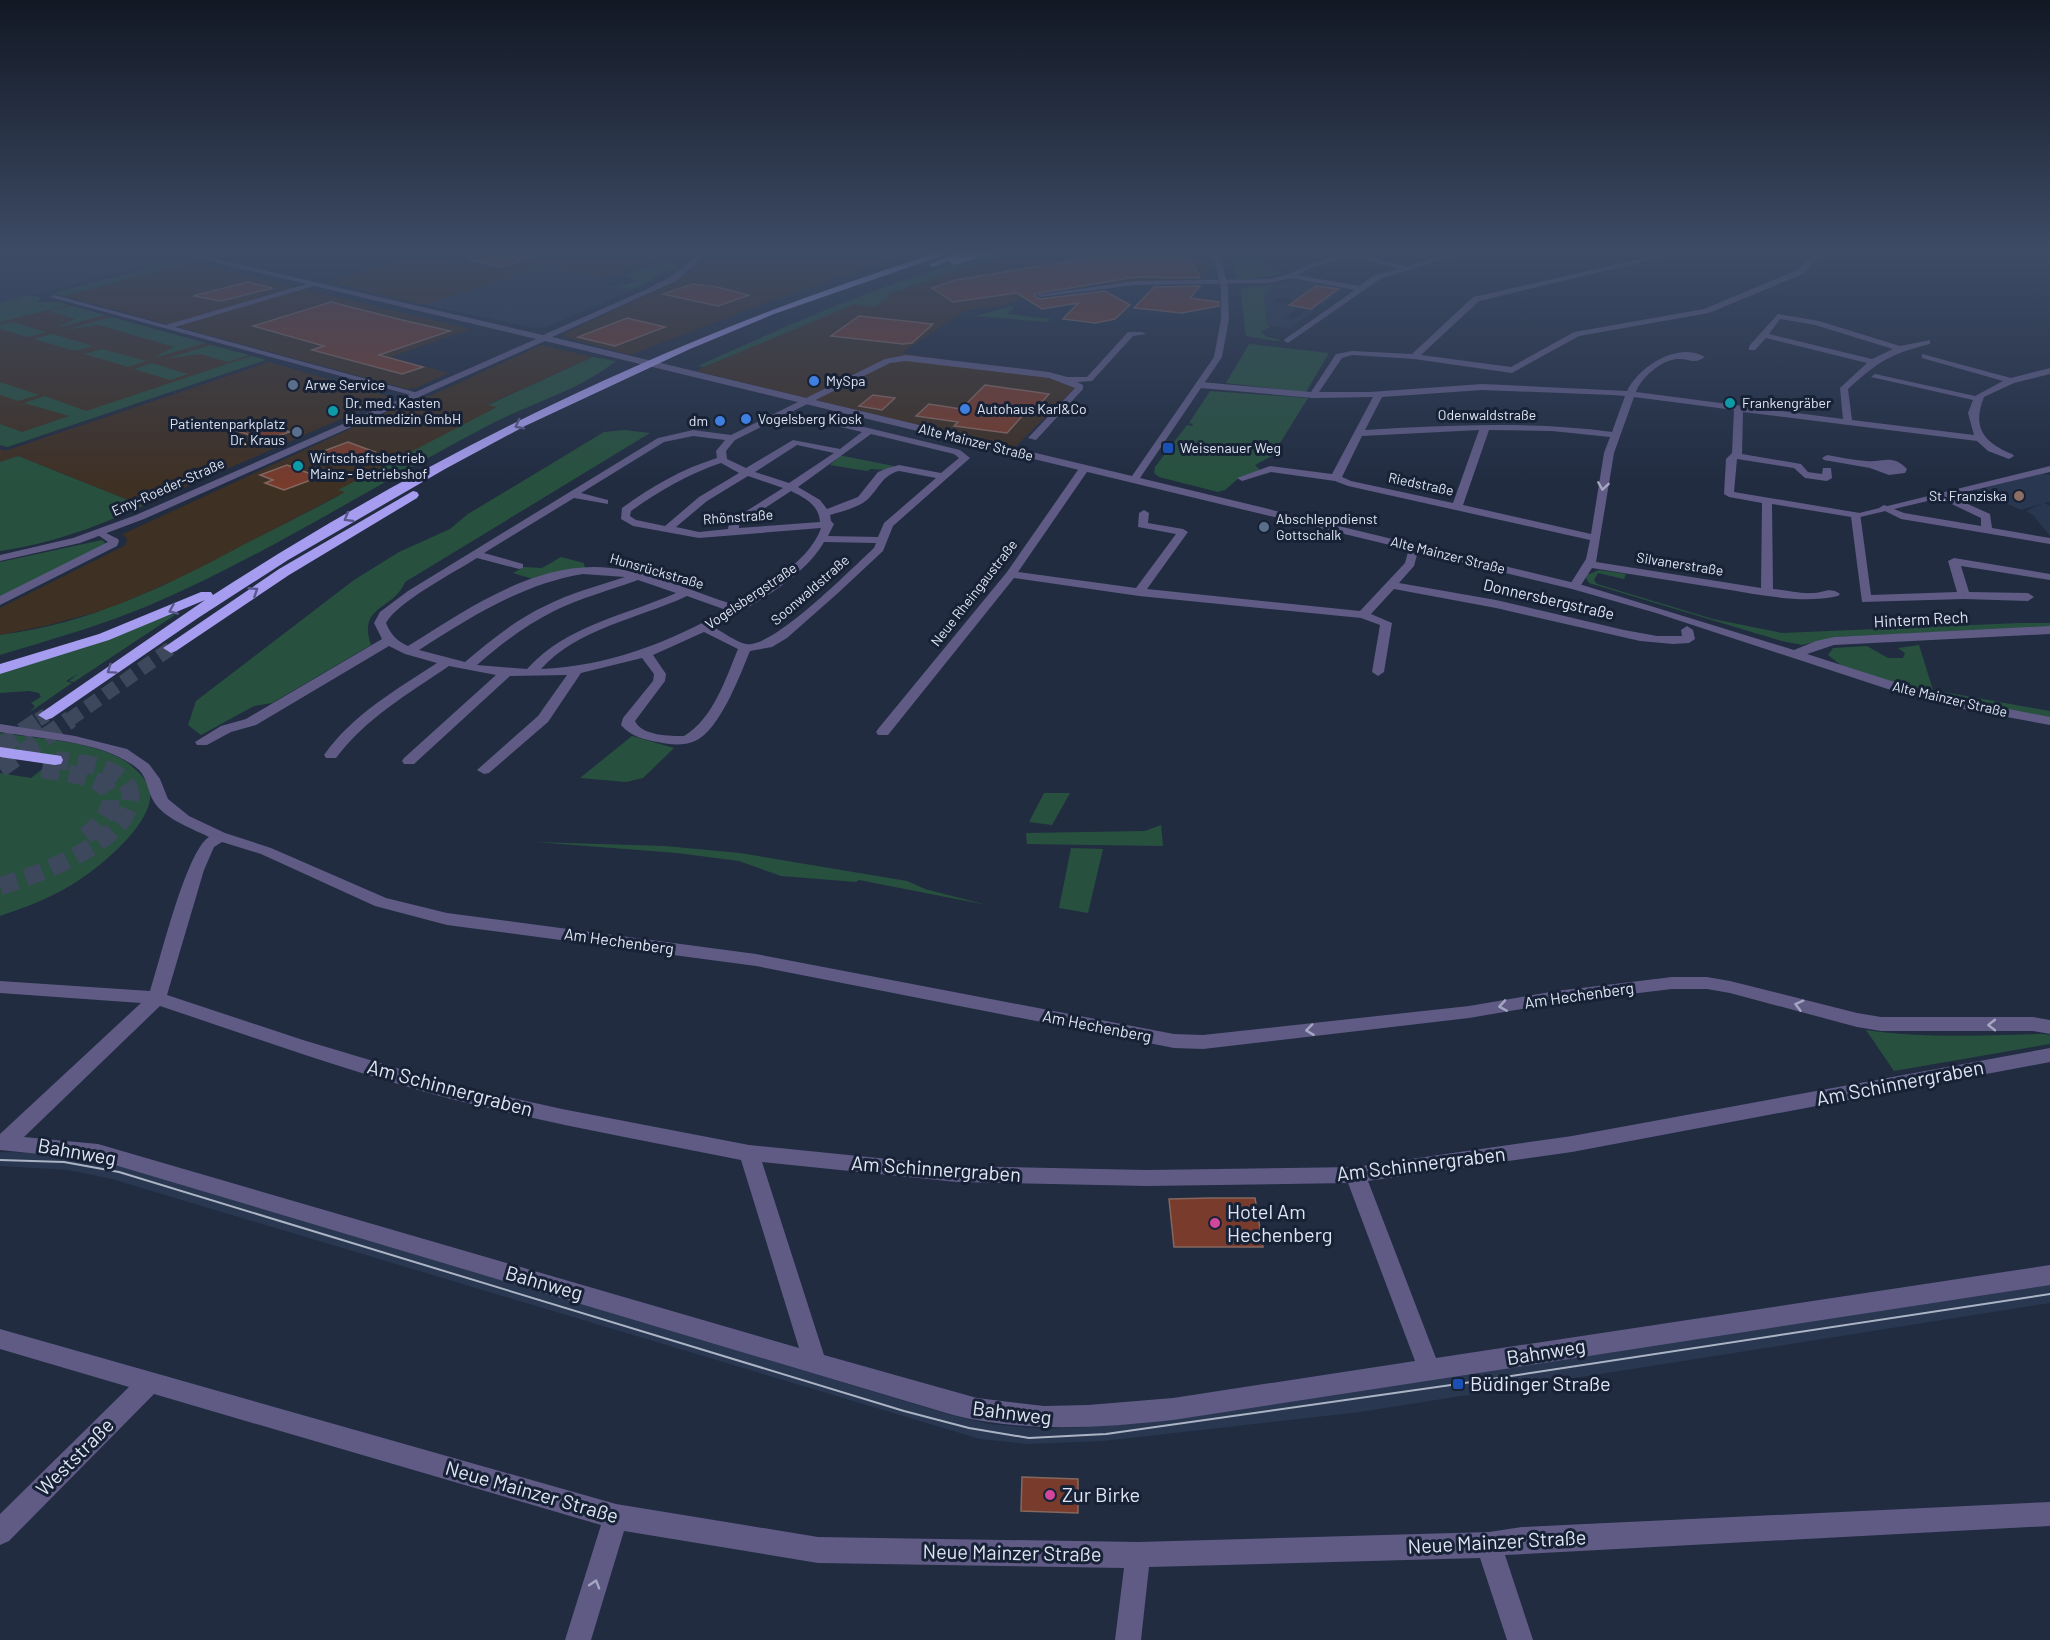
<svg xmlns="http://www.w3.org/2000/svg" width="2050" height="1640" font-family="Barlow,sans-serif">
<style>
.commercial{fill:#3f3024}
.built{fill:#293751}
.green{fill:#27513e}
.building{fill:#783b2c;stroke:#85675f;stroke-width:1.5}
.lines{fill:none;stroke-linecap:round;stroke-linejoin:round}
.motorway-tunnel-far1{stroke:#3d485c;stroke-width:14;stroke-dasharray:14 8;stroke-linecap:butt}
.motorway-tunnel{stroke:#3d485c;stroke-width:18;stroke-dasharray:18 9;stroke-linecap:butt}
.pedestrian{fill:#5f5b85;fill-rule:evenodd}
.minor{fill:#5f5b85;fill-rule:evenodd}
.tertiary{fill:#5f5b85;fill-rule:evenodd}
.motorway{fill:#a79df0;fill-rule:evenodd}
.tram{stroke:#abb4c4;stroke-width:2}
.oneway{stroke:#58598a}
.oneway2{stroke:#a5a7c2}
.shop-dot{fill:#3f7fe0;stroke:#182236;stroke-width:2}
.service-dot{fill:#5c6f8a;stroke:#182236;stroke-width:2}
.culture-dot{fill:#0f9aa8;stroke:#182236;stroke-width:2}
.transit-dot{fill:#1a4fb4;stroke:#182236;stroke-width:2}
.education-dot{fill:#8d6e63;stroke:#182236;stroke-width:2}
.hotel-dot{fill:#d1479c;stroke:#182236;stroke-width:2}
.labels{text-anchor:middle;stroke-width:6;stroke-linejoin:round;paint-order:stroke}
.far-poi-label{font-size:14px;fill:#dee6f4;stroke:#182236;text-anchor:start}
.far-street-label{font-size:14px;fill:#dee6f4;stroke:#182236}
.street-label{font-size:16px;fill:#dee6f4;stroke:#182236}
.near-street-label{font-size:20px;fill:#dee6f4;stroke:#182236}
.near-poi-label{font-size:20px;fill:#dee6f4;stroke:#182236;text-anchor:start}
</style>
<rect width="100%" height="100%" fill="#212c41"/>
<!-- commercial -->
<g class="commercial">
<path d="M423,254L489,268L506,267L547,254H646L660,259L604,278L544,266L425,305L327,282Z"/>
<path d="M710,254H910L781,297L630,355L564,337L565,333L663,288L684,276Z"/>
<path d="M1029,254H1201L1206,261L1209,273L1195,279L1107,284L1059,291L1043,289L1021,295L1024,298L1002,306L965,311L902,353L1082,381L1014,448L696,371L775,336L932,273Z"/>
<path d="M192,262L471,329L391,357L449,373L416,388L407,389L64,296Z"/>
<path d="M58,302L266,360L7,447L0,445V316Z"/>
<path d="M541,345L593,357L489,404L498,407L345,492L193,572L111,608L49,625L0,635V608L126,545L127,539L123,534L417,398L430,396Z"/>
<path d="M269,362L391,397L143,506L18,456L0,462V449L5,451Z"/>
</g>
<!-- built -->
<g class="built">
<path d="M0,254H162L179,258L0,303Z"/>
<path d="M544,266L612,280L601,284L632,290L547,327L535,328L425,305Z"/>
<path d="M1298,280L1344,289L1322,305L1279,297L1273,302L1299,307L1285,318L1293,320L1309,308L1315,310L1289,329L1267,325L1264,295L1270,287Z"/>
<path d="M2040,473L2050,475V502L2044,503L2050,506V536L2033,515L2026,511L2041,504L2021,510L1974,489Z"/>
<path d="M0,1152L63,1153L94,1157L951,1415L989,1424L1043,1429L1088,1427L1155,1419L2050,1283V1303L1360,1412L1103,1441L1028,1444L980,1439L112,1179L68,1170L0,1166Z"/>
</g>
<!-- green -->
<g class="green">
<path d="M993,254H1024L979,263L888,294L887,300L873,307L855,304L704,367L698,366C794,322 891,279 993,254Z"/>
<path d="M1230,254H1258L1267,271L1284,273L1252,279H1238Z"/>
<path d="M181,259L192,262L64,296L54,293Z"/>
<path d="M660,263L676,264L679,267L665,272L632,290L612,286L628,284L636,280L625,275Z"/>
<path d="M1280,284L1270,287L1264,295L1267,325L1270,327L1261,332L1267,337L1282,340L1275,341L1246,336L1240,288Z"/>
<path d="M30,295L42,298L36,302H58L68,305L0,322V303Z"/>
<path d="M70,306L106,315L56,328L75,319L49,311Z"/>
<path d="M1011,306L1013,308L1008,314L1050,319L1047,322L976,316Z"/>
<path d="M111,317L206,343L157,357L156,356L174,347L99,325L65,330Z"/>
<path d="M12,322L46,332L28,337L0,329V325Z"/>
<path d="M52,334H53L93,346L75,351L33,339Z"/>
<path d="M1249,344L1329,353L1306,392L1226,383Z"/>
<path d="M211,345L249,355L228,362L200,354L165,359Z"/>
<path d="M102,349L146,361L128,367L84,354Z"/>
<path d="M251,356L266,360L7,447L0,445V424L22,432L69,416L24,403L45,396L86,411Z"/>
<path d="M593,357L616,361C578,391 529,404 487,426C374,485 267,555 150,605C102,625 50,640 0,655V635C89,624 169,585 247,543C280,526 313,510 345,492L338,490L497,407L488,405Z"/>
<path d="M152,363L184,373L188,374L170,380L134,369Z"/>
<path d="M0,382L39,395L18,401L0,395Z"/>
<path d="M1210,391L1308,398L1272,456L1255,465L1260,470L1240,477L1225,490L1218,492L1159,477L1154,473L1155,467L1187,425L1192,426L1193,424L1189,423Z"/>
<path d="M624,430L650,433L405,582C394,610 357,605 371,645L272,703L254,706L201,735L188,725L196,701L354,580L399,552L450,529L468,514L604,432Z"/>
<path d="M18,456L143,506C96,527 50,544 0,551V462Z"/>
<path d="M840,456H843L894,466L886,470L871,469L867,471L830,465Z"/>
<path d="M102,540L106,544L0,598V562Z"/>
<path d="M561,557L584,563L585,569L536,580L513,573L524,567L542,568Z"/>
<path d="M1599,570L1626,574L1624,579L1598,573L1594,580L1597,584L1713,619L1782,633L2020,623H2050V627L1835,637L1802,645L1782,641L1589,583L1586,578L1587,575Z"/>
<path d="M172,614L175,615L74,682L69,681L79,673L66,681L72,683L30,712L35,706L31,703L41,697L39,693L29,691L0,693V673L98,643Z"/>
<path d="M1919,645L1933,690L2050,711V718L1935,696L1841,665L1828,655L1833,648L1867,646L1888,658H1903L1905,653L1898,648Z"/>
<path d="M0,733C38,739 97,741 128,763C135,769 145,777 149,787C161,822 87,879 59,892C40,902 20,909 0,916V773L31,778L59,756L0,747Z"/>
<path d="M632,736L674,748L643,778L626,782L580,778Z"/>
<path d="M1044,793H1070L1052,825L1029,822Z"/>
<path d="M1161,825L1163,846L1027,844L1026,833L1145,831Z"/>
<path d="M535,842L665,846L740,853L907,881L925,889L987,905L859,880L856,882L781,876L739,861L677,853Z"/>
<path d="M1071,848L1103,849L1088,913L1059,908Z"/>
<path d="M1866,1030C1925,1039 1984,1035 2044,1034L2050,1035V1044L1894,1071Z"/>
</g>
<!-- building -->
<g class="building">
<path d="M470,254H530L531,257L501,267L469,260Z"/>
<path d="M1112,254H1186L1190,256L1200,278L1135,277L1034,294L1035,297L1040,299L1105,291L1130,305L1115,319L1095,323L1063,319L1078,303L1042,309L1017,293L953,302L932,288L956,280Z"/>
<path d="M248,282L273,288L221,301L193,296Z"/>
<path d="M693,284L717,287L749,295L718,306L663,294Z"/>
<path d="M1200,286L1190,298L1219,302V306L1182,313L1134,308L1154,287Z"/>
<path d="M1316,286L1338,289L1311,309L1289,305Z"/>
<path d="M331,302L402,320L450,331L379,355L423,367L402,374L312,350L324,346L253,326Z"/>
<path d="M859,316L869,317L933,324L912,343L903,344L831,336Z"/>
<path d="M627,318L665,327L615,346L578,337Z"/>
<path d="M985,385L1049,394L1031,414L1025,413L1007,433L954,426L958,422L916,416L929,404L961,409Z"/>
<path d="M873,395L895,398L882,410L859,406Z"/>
<path d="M259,421L270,425L290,432L265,440L234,430Z"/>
<path d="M348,442L375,452L348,462L321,452Z"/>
<path d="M287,465L319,477L284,490L265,483L273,480L260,475Z"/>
<path d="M1211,1198H1255L1263,1247H1174L1169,1199Z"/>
<path d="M1022,1477L1078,1479V1513L1021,1511Z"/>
</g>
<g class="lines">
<!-- motorway-tunnel-far1 -->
<g class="motorway-tunnel-far1">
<path d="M38,720L46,715"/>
<path d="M69,720L171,648"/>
</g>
<!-- motorway-tunnel -->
<g class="motorway-tunnel">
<path d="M0,747L41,719"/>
<path d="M0,769L71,719"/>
<path d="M42,769C57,772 73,773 88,778C132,792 103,824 79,841"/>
<path d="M0,886C35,876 144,837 129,788C115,763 80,764 55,760"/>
</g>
<!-- pedestrian -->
<path class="pedestrian" d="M2050,466V472L1856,518L1851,515Z"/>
<!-- minor -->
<g class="minor">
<path d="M1344,254H1362L1406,267L1449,254H1460L1380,279L1288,343L1284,341L1285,339L1355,290L1291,278L1269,283L1135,285L1040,297L1036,295L1135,281L1269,279L1286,275L1311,264ZM1353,256L1398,269L1374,275L1359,286L1297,275L1315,266Z"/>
<path d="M1662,254H1675L1479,301L1421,355L1511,367L1574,332L1704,309L1797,270L1814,254H1821L1803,274L1709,313L1579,336L1512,373L1414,359L1352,355L1342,358L1319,392H1370L1482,384L1627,391C1639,366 1679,341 1705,357C1694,365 1689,358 1677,359C1661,360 1641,378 1636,392L1843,419L1840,388L1867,363L1766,338L1755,350H1749V346L1778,314L1819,321L1900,346L1930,340V344C1890,354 1879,361 1848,389L1852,420L1974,435L1968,413L1973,400L1871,377L1875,374L1975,396L2003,381L1922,358V354L2011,378L2050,368V374L2014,383L1984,397C1972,427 1983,442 2012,454L2014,456L2009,459L1988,451L1977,441L1743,412L1742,454L1801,464L1808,472L1822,474L1823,468H1831L1832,478L1827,481L1805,478L1794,468L1737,459L1734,492L1860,513L1871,595L1957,592L1948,561L1954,558L2050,574V580L1961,566L1969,592L2028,593L2034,597L2028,601L1964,599L1862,602L1851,517L1772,504L1773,589C1786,590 1800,594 1812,593C1823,593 1830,586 1840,594L1838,596C1802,604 1761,595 1724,589C1680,582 1636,575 1592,568L1579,588L1575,589L1569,586L1586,559L1590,540L1348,486L1335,481L1271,472L1242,481L1237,478L1270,466L1332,474L1373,397L1313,398L1201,388L1197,385L1201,382L1311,392L1336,354L1352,351L1412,354L1473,297ZM1780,319L1815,325L1893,349L1872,359L1769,334ZM1482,390L1612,395L1625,396L1612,432C1530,421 1448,425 1365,430L1382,397ZM1634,397L1734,410L1732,453L1726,459L1724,494L1729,497L1762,503L1761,588L1596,562L1614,453ZM1479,430L1453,503L1351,481L1342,477L1362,436ZM1489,430L1552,431L1610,437L1604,453L1591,534L1463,505Z"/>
<path d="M310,283L317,285L175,327L418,393V397L50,297L54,295L166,325Z"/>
<path d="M1128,332H1142L1146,334L1133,336L1092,381L1077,382L1083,385V389L1036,440L1028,438L1075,388L1049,378L906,361L890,363L735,440L726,451L727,459L746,468L793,440L840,449L862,432L807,419V415L810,414L960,450L970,458L893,526L883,551L838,593L787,638L772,647L750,651C740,675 720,730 695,741C684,746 670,745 658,742C645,740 630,736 621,725L623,718L653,681L654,674L642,658L581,673L548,722L489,773L484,774L477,770L538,716L567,675L510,676L414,764H404L402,761L404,758L496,675L449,666C408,694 366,718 336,758H326L324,755C353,714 396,690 437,663L405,654L389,646L256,725L231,732L207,745H197L195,742L221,726L246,719L382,639L374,623L380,612L408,591L658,438L693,430L731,435L885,359L906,355L1049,372L1067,377H1087ZM871,434L954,454L959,458L941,473L899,465L888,468L878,472L858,497L827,509L820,500L798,487ZM693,436L725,440L716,451L717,458C682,469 652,486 622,508L621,519L633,526L699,538L821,528C809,562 767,584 738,603L735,605C694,592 654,573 611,568C538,559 467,609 408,646C397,641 391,635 386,623C397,602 455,572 477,558L519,569L523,568V564L484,553L574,498L608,504V500L581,493L664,442ZM797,445L834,453L789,483L755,472ZM721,463L739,473L699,497L665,526L636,520L630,516L631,511C659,491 688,474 721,463ZM899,471L936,478L884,523L878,537L828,536L834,524L831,521L830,515C843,511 857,508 867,500C879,489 882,475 899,471ZM748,476L783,488L729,522L728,529L699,532L676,527L707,501ZM791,491C805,498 819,505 820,522L739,528V525ZM824,542L876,543L874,548C852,568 773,649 746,644C736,642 723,632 713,627C748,608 804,578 824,542ZM583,574L625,577C598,586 570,593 545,606C515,620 490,641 465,662L419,650C471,617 522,584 583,574ZM638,580L676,593C624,616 567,625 527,669L477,665C501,644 526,625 554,611C581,598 610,590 638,580ZM687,596L726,610C668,643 608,666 541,669C578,628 638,619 687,596ZM704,632L738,649C726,678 713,719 684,736C670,736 642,736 635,721L665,681L666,674L653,655Z"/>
<path d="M1827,455C1840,457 1853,460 1866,461C1882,463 1892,453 1907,469L1905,473L1889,475L1870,468L1824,460L1822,458Z"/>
<path d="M1080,467L1089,469L1018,572L1136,588L1176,534L1138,527L1139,513L1144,510L1149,513L1148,523L1183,529L1188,532L1147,589L1360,611L1405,563L1408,552L1418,545L1424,548L1417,555L1414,566L1399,583L1496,600L1624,630L1657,636H1682L1681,630L1687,626L1693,630L1695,639L1689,643L1673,644L1640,641L1496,608L1394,589L1371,614L1392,623L1384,672L1378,676L1372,672L1380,625L1361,618L1139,596L1014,578L888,735H878L876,732L878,729L1007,572Z"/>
<path d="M1941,492L1990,514L1992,528L2050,538V544L1901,519L1879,508L1884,505L1904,513L1981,526V518L1937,497L1936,495Z"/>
<path d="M100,530L118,539L119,541L117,546L0,605V596L108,542L95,533Z"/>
<path d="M0,724L75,736L127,749L149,764L160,779L168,799L189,816L225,833L271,848L386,898L447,913L756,954L1174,1034L1203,1035L1469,1006L1556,991L1672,977H1707L1730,981L1857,1013L1881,1017H2033L2050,1020V1034L2033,1031H1881L1857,1027L1730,993L1707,989H1672L1556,1003L1469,1018L1203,1049L1174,1048L756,966L447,925L375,906L261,854L222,842L214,847L204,870L167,995L303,1040L450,1084L562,1109L749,1145L957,1166L1147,1170L1355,1167L1572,1136L2050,1048V1062L1572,1152L1368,1181L1436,1358L2050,1265V1285L1173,1420C1098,1428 1026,1433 953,1415L98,1160L0,1150V1134L141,1003L0,993V981L150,991C160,961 186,851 209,837C191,828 165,819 154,802C147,791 148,778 138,769C105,741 42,739 0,732ZM160,1006C256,1038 353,1073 451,1099C547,1123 644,1141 741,1160L799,1348L98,1144L24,1137ZM762,1162L957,1182L1147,1186L1348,1183L1415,1361L1173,1398L1088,1405L1044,1406L977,1398L824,1355Z"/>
<path d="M0,1329L616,1504L818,1537L1138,1542L1489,1532L1522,1527L2050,1502V1526L1505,1555L1533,1640H1507L1480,1558L1149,1567L1141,1640H1115L1124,1568L818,1563L624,1531L591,1640H565L601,1525L154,1394L9,1541L0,1545V1514L129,1387L0,1349Z"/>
</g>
<!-- tertiary -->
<path class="tertiary" d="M181,254H194L543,335L645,290L670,277L700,254H707L676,281L552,337L1132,476L1214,357L1221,319V289L1215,263L1209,254H1216L1222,263L1228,289L1229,319L1222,357L1140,478L1579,584L1794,650L1816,641L1834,637L2050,626V634L1834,645L1807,654L1932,694L2050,717V725L1963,709L1906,695L1656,613L1572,589L545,341L144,519L80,543L0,561V555L73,538L136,515L536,339Z"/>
<!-- motorway -->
<g class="motorway">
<path d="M934,254H947L774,314L690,349L525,426L445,469L288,560L198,618L52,718L46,720L38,715L205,600L109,640L0,674V664L99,634L201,592H211L213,595C437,450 679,334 934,254Z"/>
<path d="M954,254H967L958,258L976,254H992L953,265L949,261L933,267L929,264Z"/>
<path d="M413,491L417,492L419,495L417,498L289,575L176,651L171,653L163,648L279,569Z"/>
<path d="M0,747L55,755L61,756L63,760L61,764L55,765L0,757Z"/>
</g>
<!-- tram -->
<path class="tram" d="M0,1160L64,1162L119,1172L904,1411L969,1428L1029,1438L1106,1434L1458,1384L2050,1294"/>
</g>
<!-- one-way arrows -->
<defs><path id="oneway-chevron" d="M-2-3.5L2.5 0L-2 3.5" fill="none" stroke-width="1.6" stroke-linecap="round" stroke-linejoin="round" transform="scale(1.5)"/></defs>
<g class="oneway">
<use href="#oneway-chevron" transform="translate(519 425) rotate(153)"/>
<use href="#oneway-chevron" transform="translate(348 518) rotate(150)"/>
<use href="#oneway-chevron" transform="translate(254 591) rotate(-33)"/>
<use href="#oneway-chevron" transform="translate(173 610) rotate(156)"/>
<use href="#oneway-chevron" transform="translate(111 670) rotate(146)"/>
</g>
<g class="oneway2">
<use href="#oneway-chevron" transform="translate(1603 486) rotate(99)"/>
<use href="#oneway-chevron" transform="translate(1799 1005) rotate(-165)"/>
<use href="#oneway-chevron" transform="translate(1503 1006) rotate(171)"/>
<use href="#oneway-chevron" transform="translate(1992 1025) rotate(180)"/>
<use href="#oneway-chevron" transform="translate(1310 1030) rotate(173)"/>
<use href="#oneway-chevron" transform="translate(595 1584) rotate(-73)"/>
</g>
<!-- sky -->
<linearGradient id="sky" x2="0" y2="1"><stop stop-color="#121824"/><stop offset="0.52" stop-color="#3d4b65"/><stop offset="1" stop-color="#3d4b65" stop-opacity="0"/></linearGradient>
<rect width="2050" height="484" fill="url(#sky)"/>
<!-- markers -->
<g class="shop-dot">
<circle cx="814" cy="381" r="6"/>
<circle cx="965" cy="409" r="6"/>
<circle cx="746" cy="419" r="6"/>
<circle cx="720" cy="421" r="6"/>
</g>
<g class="service-dot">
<circle cx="293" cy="385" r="6"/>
<circle cx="297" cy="432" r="6"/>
<circle cx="1264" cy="527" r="6"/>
</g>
<g class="culture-dot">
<circle cx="1730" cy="403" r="6"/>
<circle cx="333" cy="411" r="6"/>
<circle cx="298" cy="466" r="6"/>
</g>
<g class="transit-dot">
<rect x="1162" y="442" width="12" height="12" rx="3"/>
<rect x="1452" y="1378" width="12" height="12" rx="3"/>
</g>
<circle class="education-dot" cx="2019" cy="496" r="6"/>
<g class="hotel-dot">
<circle cx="1215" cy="1223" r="6"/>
<circle cx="1050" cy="1495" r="6"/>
</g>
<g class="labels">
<!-- far-poi labels -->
<g class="far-poi-label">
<text x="826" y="386">MySpa</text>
<text x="305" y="390">Arwe Service</text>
<text x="345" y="408">Dr. med. Kasten<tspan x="345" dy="16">Hautmedizin GmbH</tspan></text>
<text x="1742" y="408">Frankengräber</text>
<text x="977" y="414">Autohaus Karl&amp;Co</text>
<text x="758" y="424">Vogelsberg Kiosk</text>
<text x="708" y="426" text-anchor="end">dm</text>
<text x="285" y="429" text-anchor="end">Patientenparkplatz<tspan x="285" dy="16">Dr. Kraus</tspan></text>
<text x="1180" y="453">Weisenauer Weg</text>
<text x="310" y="463">Wirtschaftsbetrieb<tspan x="310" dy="16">Mainz - Betriebshof</tspan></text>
<text x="2007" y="501" text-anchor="end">St. Franziska</text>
<text x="1276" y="524">Abschleppdienst<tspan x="1276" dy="16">Gottschalk</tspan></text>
</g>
<!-- far-street labels -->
<g class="far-street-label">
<text x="1487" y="420">Odenwaldstraße</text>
<text transform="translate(976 442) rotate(14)" y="5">Alte Mainzer Straße</text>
<text transform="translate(1421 484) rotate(12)" y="5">Riedstraße</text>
<text transform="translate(168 487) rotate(-24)" y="5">Emy-Roeder-Straße</text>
<text transform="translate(738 517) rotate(-4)" y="5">Rhönstraße</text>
<text transform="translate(1448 555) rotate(14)" y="5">Alte Mainzer Straße</text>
<text transform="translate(1680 564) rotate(9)" y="5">Silvanerstraße</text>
<text transform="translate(657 571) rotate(16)" y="5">Hunsrückstraße</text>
<text transform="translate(810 590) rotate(-41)" y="5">Soonwaldstraße</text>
<text transform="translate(974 593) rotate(-52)" y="5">Neue Rheingaustraße</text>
<text transform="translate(751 596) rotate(-34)" y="5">Vogelsbergstraße</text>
<text transform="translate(1950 699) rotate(13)" y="5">Alte Mainzer Straße</text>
</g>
<!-- street labels -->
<g class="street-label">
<text transform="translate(1549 599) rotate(13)" y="6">Donnersbergstraße</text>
<text transform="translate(1921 619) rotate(-3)" y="6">Hinterm Rech</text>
<text transform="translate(619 941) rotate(8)" y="6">Am Hechenberg</text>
<text transform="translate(1579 995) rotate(-8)" y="6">Am Hechenberg</text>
<text transform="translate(1097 1026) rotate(11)" y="6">Am Hechenberg</text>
</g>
<!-- near-street labels -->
<g class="near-street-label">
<text transform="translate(1900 1083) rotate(-11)" y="7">Am Schinnergraben</text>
<text transform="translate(450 1088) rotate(15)" y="7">Am Schinnergraben</text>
<text transform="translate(77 1152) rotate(10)" y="7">Bahnweg</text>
<text transform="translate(1421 1164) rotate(-7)" y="7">Am Schinnergraben</text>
<text transform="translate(936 1169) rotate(4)" y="7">Am Schinnergraben</text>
<text transform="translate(544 1283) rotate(16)" y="7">Bahnweg</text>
<text transform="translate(1546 1352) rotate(-9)" y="7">Bahnweg</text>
<text transform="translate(1012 1413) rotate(7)" y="7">Bahnweg</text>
<text transform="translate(75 1457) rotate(-45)" y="7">Weststraße</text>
<text transform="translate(532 1492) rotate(16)" y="7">Neue Mainzer Straße</text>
<text transform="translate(1497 1542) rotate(-3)" y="7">Neue Mainzer Straße</text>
<text transform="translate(1012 1553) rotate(1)" y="7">Neue Mainzer Straße</text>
</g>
<!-- near-poi labels -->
<g class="near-poi-label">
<text x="1227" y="1219">Hotel Am<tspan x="1227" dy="23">Hechenberg</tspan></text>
<text x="1470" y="1391">Büdinger Straße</text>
<text x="1062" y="1502">Zur Birke</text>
</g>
</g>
</svg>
